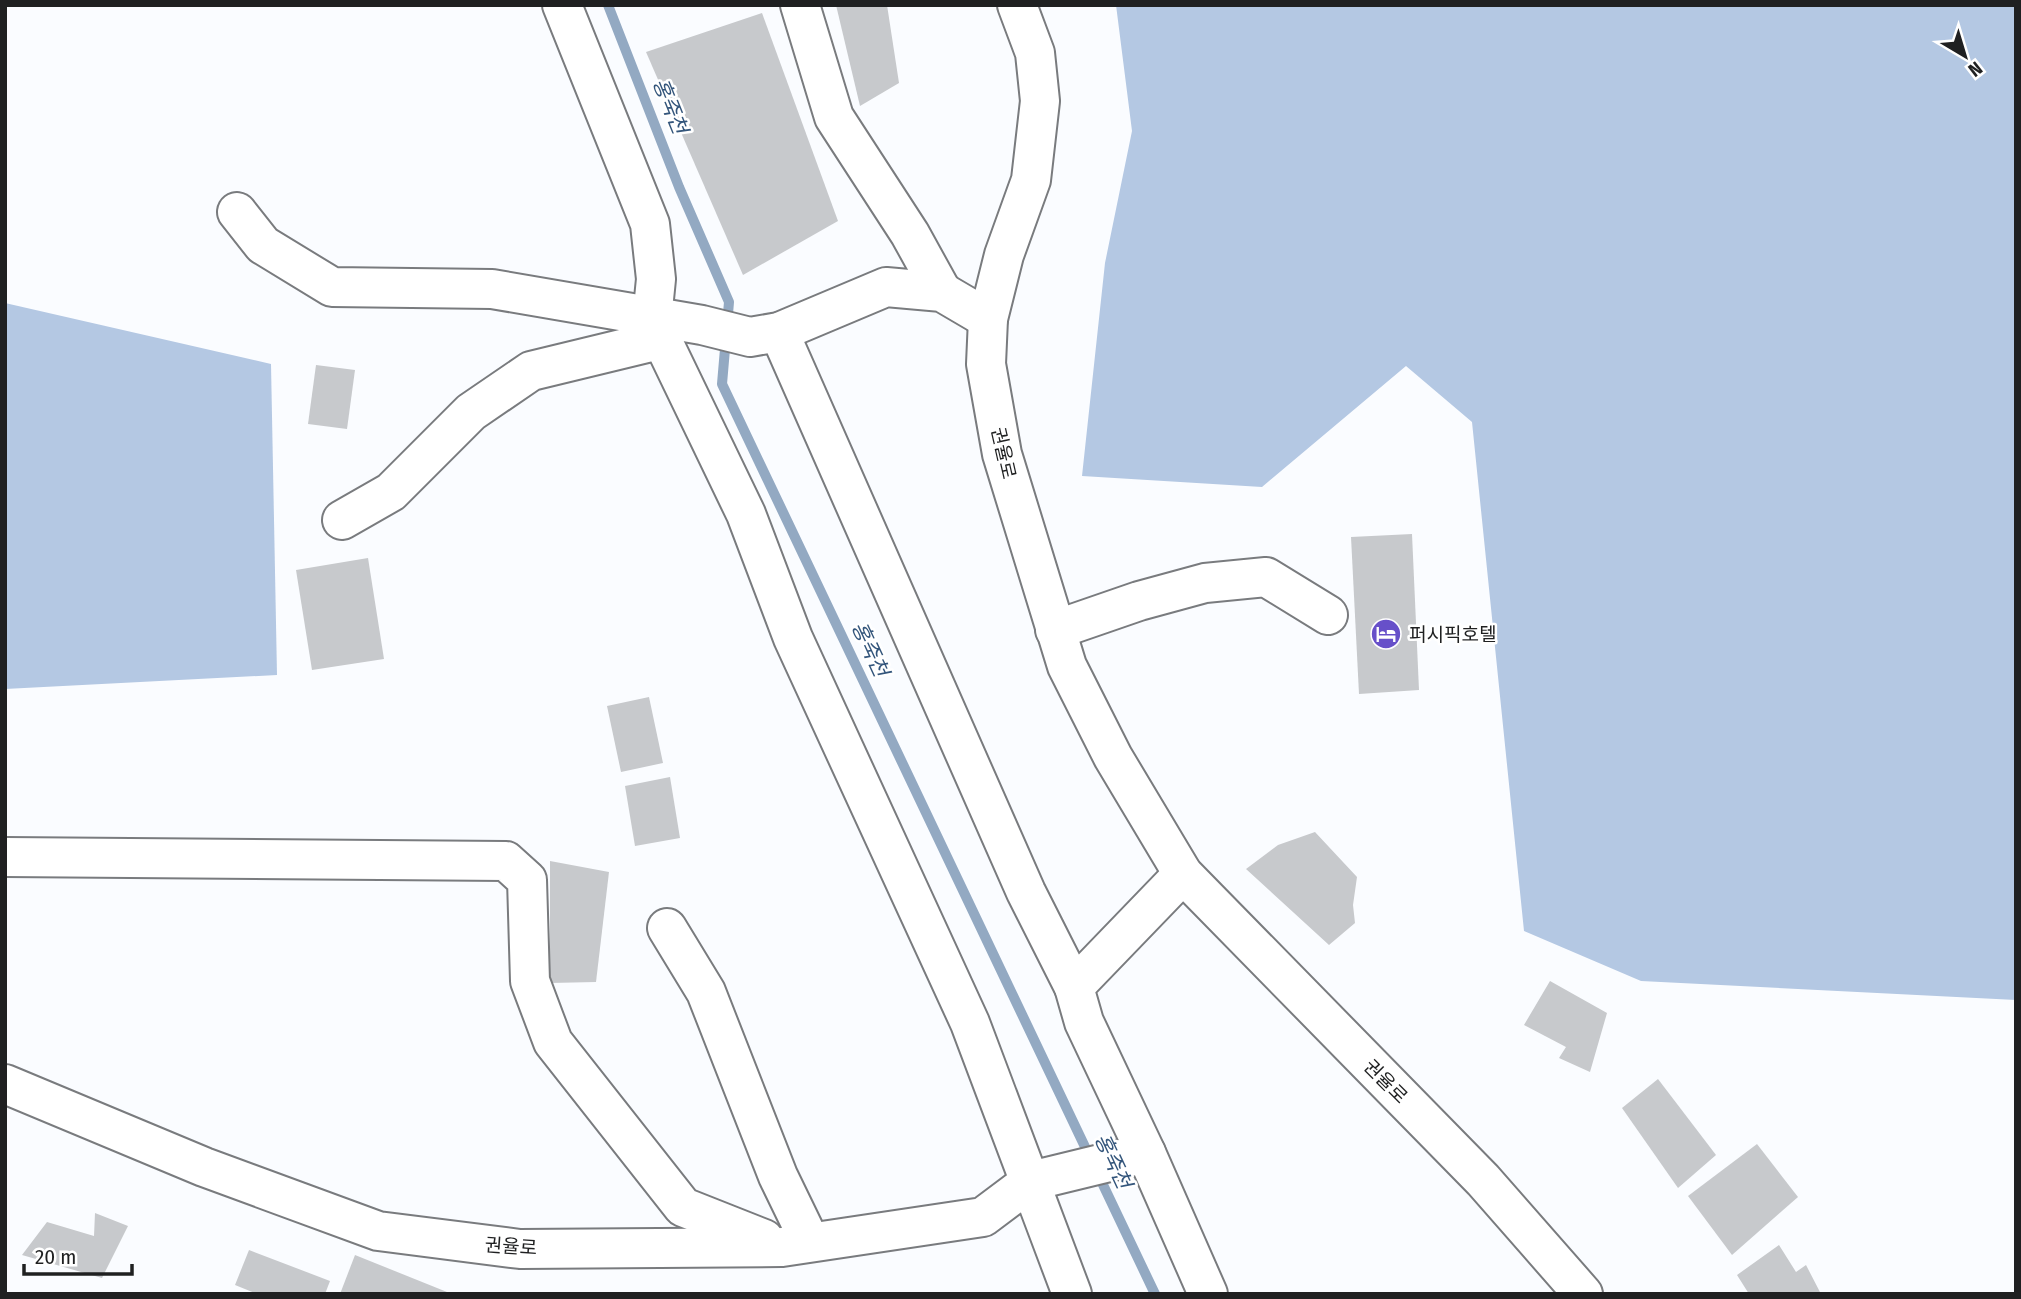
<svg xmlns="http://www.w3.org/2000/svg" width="2021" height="1299" font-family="'Fira Sans Condensed','Noto Sans KR',sans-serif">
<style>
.forest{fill:#b4c8e3}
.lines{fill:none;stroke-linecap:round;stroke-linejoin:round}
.stream{stroke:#93a9c2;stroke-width:10}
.building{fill:#c7c9cc}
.minor-casing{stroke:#797b7e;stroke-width:42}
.major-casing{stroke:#797b7e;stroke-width:42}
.minor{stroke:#fff;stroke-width:38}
.major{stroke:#fff;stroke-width:38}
.labels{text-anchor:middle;stroke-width:5;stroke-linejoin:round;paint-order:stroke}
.street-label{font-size:19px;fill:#1f2021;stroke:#fff}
.poi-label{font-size:19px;fill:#1f2021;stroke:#fff;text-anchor:start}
.water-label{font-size:21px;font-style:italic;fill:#33557b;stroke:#fff}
</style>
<rect width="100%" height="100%" fill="#fafcff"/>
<!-- forest -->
<g class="forest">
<path d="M1116,5H2016V1000L1641,981L1524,931L1472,422L1406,366L1262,487L1082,476L1105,263L1132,131Z"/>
<path d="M5,303L271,364L277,675L5,689Z"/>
</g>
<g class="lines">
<!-- stream -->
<path class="stream" d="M608,5L679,187L729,302L722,384L1155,1294"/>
</g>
<!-- building -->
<g class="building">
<path d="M836,5H887L899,83L860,106Z"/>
<path d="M762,13L838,221L743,275L646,52Z"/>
<path d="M316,365L355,370L347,429L308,424Z"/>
<path d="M1412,534L1419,690L1359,694L1351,537Z"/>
<path d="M368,558L384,659L312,670L296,570Z"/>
<path d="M649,697L663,763L621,772L607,706Z"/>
<path d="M670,777L680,838L635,846L625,786Z"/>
<path d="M1315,832L1357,877L1353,905L1355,923L1329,945L1246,869L1278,845Z"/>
<path d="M550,861L609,872L596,982L550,983Z"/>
<path d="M1550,981L1607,1013L1590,1072L1559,1058L1566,1047L1524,1025Z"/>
<path d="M1658,1079L1716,1155L1678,1188L1622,1108Z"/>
<path d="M1757,1144L1798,1197L1732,1255L1688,1196Z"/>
<path d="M95,1213L128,1226L102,1278L22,1255L47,1222L94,1236Z"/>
<path d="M1779,1245L1796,1272L1806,1265L1821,1294H1749L1737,1275Z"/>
<path d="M249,1250L330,1281L325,1294H257L235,1285Z"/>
<path d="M355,1255L452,1294H340Z"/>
</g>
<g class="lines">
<!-- minor casing -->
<g class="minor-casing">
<g id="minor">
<path d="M562,5L650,224L656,279L652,319L746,514L793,638L970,1023L1072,1294"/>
<path d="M800,5L834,117L910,234L942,292"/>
<path d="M237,212L263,245L332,287L492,289L702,325L750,337L779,332L886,287L942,292L988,319"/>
<path d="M779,332L1026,892L1074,987"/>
<path d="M342,520L391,492L471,412L531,371L663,339"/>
<path d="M1055,630L1139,601L1205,583L1266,577L1328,615"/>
<path d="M5,857L506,861L527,880L530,981L553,1042L683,1207L764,1239"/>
<path d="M1183,874L1074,987L1084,1022L1146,1153L1208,1294"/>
<path d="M667,928L706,992L778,1176L810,1242"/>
<path d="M5,1084L204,1167L378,1231L520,1249L782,1247L983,1217L1031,1181L1146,1153"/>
</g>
</g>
<!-- major casing -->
<g class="major-casing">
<path id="major" d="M1017,5L1035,53L1040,101L1031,180L1004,255L988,319L986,364L1002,454L1067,666L1113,757L1183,874L1483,1180L1583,1294"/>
</g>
<!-- minor -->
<use href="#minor" class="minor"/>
<!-- major -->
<use href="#major" class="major"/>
</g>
<!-- icons -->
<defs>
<g id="hotel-disc" transform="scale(1.575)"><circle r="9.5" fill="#6750c9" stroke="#fff"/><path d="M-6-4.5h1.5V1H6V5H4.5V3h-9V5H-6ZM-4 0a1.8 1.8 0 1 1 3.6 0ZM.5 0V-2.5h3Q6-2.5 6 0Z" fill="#fff"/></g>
</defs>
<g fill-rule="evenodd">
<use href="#hotel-disc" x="1386" y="634"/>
</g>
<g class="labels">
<!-- street labels -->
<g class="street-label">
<text transform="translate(1004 453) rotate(77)" y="7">권율로</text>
<text transform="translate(1386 1081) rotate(45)" y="7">권율로</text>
<text transform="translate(511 1246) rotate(4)" y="7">권율로</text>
</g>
<!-- poi labels -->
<g class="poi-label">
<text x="1409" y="641">퍼시픽호텔</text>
</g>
<!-- water labels -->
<g class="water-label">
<text transform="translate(670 106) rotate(68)" y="7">홍죽천</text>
<text transform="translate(870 649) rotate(65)" y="7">홍죽천</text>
<text transform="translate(1113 1161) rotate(65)" y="7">홍죽천</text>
</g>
</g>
<!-- border -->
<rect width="2021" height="1299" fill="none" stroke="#1f2021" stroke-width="14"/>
<!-- north arrow -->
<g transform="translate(1965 56) rotate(142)" stroke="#ffffff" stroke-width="5" paint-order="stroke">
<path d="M0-5L12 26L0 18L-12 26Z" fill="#1f2021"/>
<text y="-10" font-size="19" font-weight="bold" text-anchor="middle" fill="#1f2021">N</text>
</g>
<!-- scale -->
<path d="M24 1264v10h108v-10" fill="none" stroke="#1f2021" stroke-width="3.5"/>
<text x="35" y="1264" font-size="21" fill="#1f2021" stroke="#ffffff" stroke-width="5" paint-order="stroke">20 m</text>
</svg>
